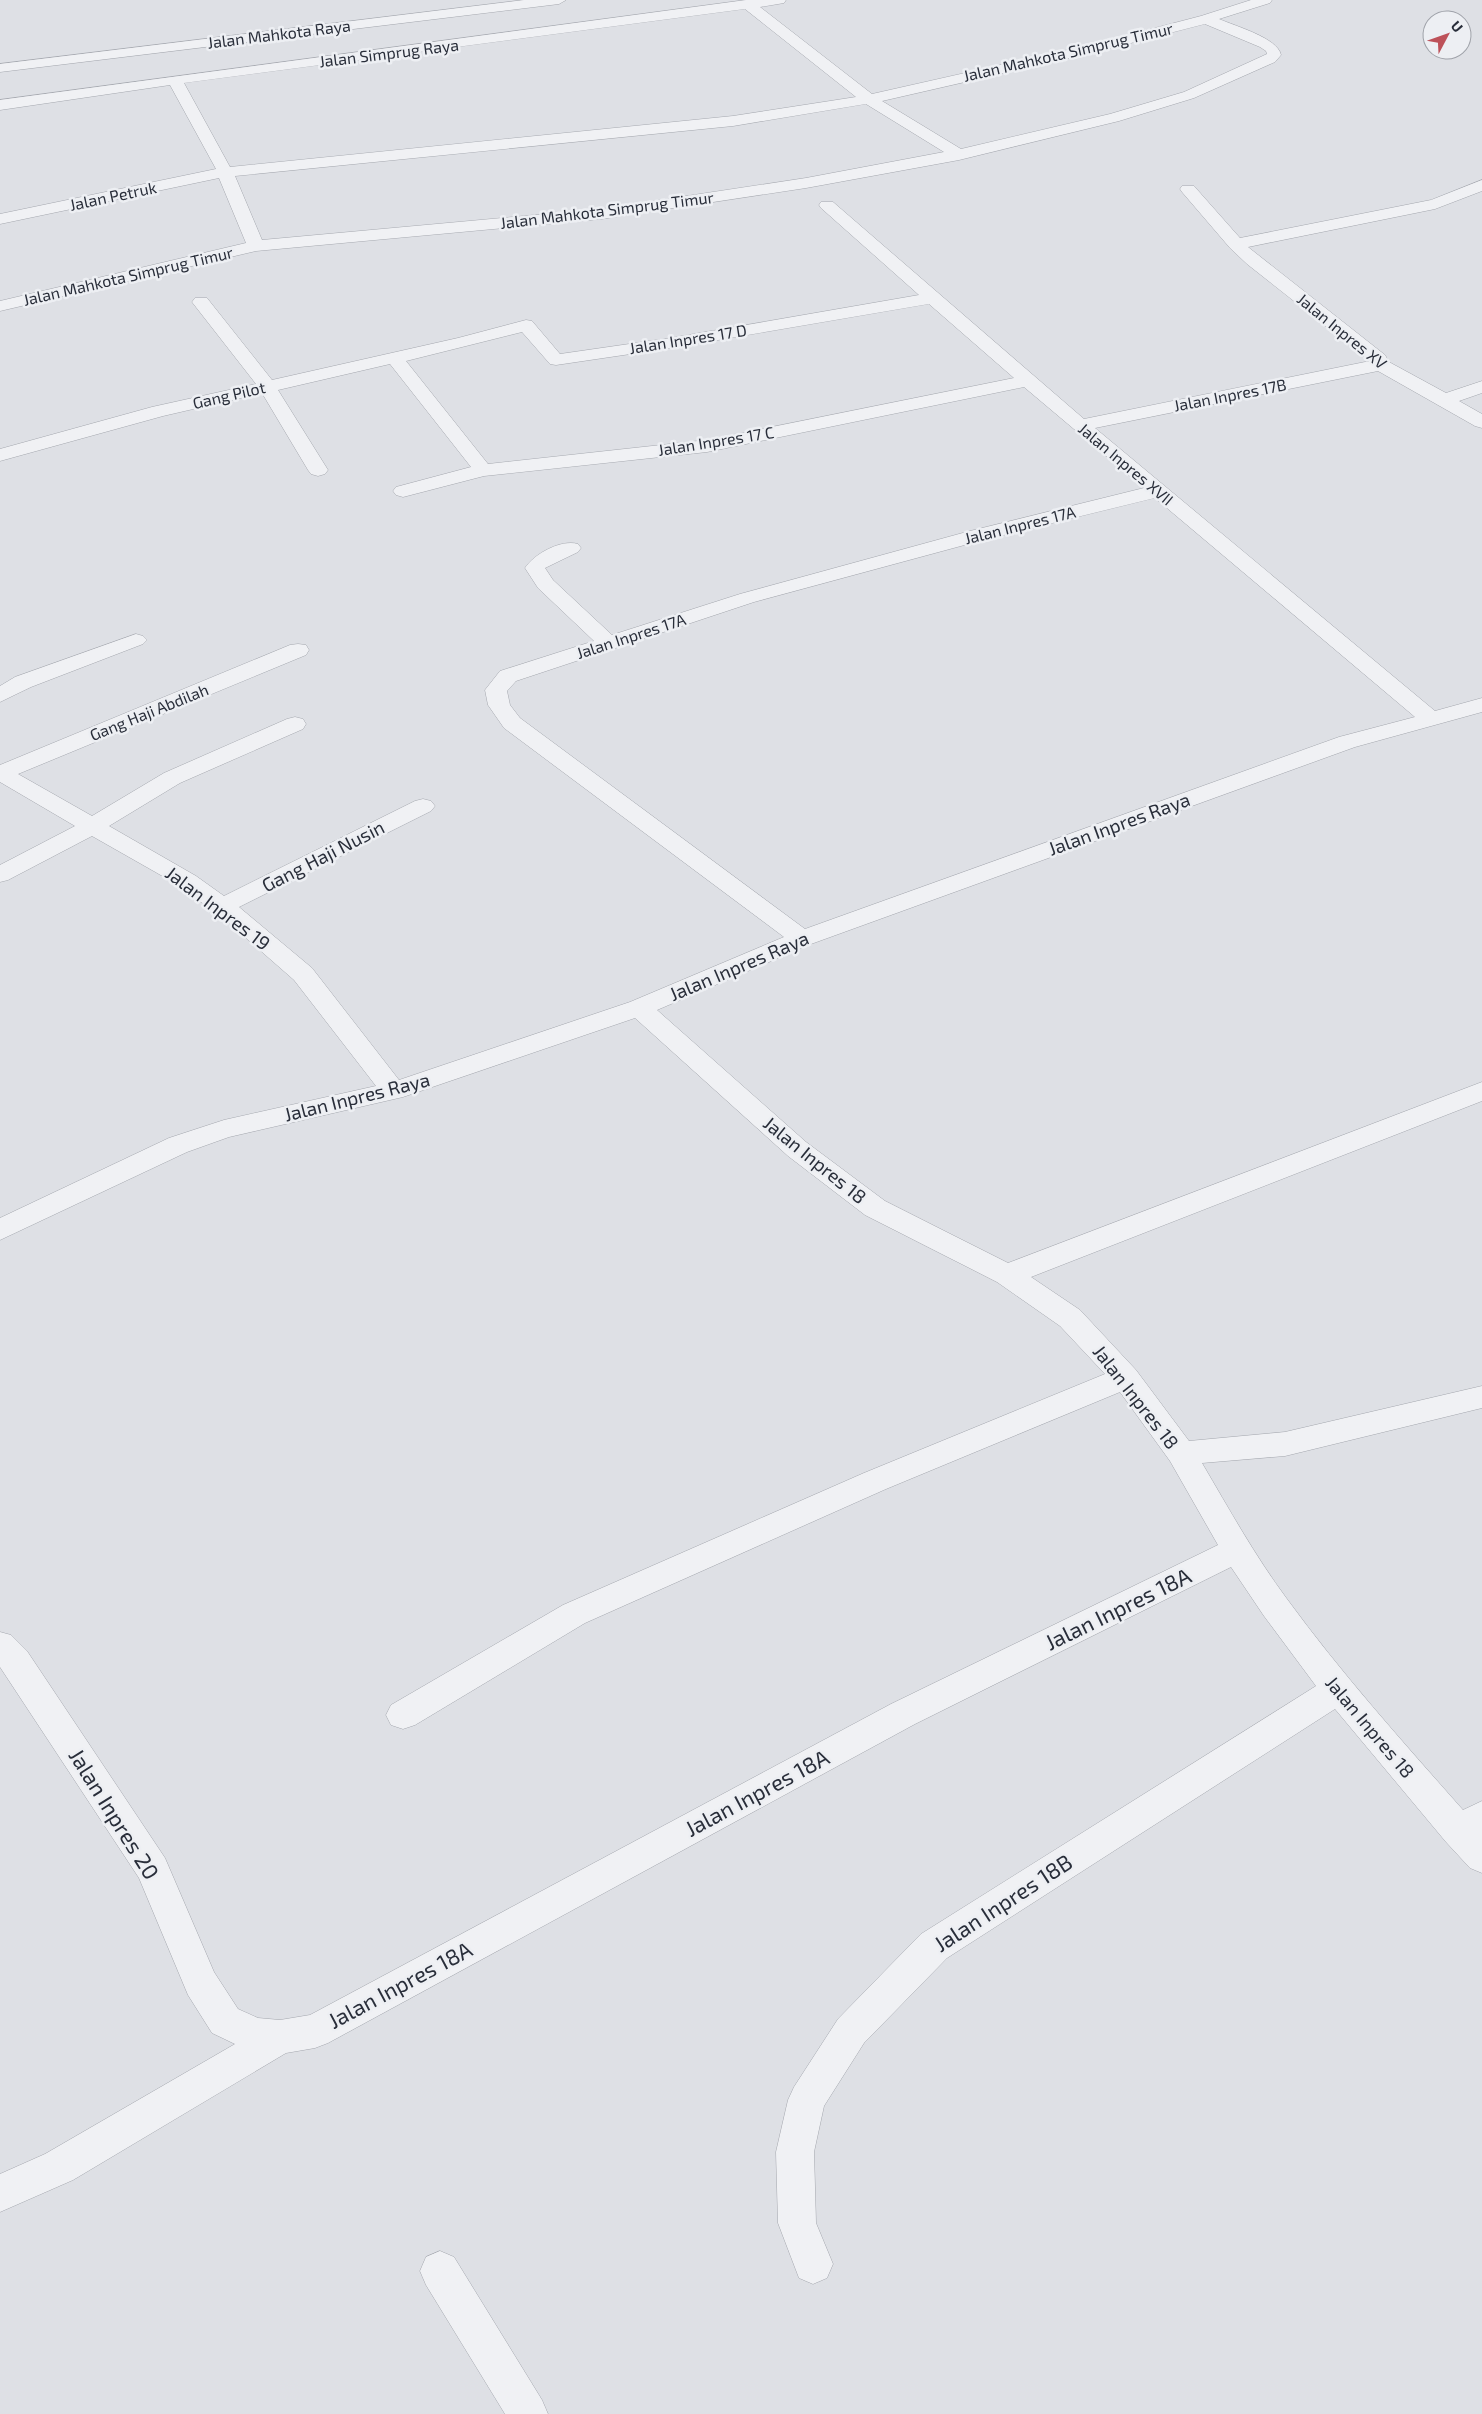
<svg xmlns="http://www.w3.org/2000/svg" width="1482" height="2414" font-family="'Exo 2',sans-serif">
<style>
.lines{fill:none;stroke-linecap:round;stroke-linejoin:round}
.street-casing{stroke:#a4a7ae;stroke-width:1}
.street{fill:#f0f1f4;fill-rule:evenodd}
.labels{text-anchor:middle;stroke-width:5;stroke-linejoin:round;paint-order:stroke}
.far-street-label{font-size:16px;fill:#292e3a;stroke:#edeff3}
.street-label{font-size:19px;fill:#292e3a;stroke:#edeff3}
.near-street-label{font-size:22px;fill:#292e3a;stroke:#edeff3}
</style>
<rect width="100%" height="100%" fill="#dee0e5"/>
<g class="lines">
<!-- street casing -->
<g class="street-casing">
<g id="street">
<path d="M524,0H566L559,4L0,72V64Z"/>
<path d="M746,0H786L784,3L760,7L872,94L1094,44L1201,16L1251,0H1272L1270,3L1219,19C1235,26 1278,38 1281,55L1275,62L1194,98L1119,121L959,160L806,188L601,219L256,251L0,311V301L246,243L219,178L0,224V214L216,169L170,85L0,110V100ZM745,9L856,97L733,116L230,167L184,83ZM1205,24L1260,47L1266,51L1267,54L1184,92L1110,114L961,149L882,101L1096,52ZM866,104L944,152L806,178L601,209L262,240L235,176L733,126Z"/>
<path d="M1482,180V191L1435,209L1248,247L1385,355L1389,362L1446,393L1482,381V393L1459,401L1482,414V428L1475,426L1378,371L1095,428L1435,711L1482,698V712L1355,747L811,944L657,1010L806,1142L885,1201L1008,1263L1482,1082V1101L1031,1277L1080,1310L1136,1370L1189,1441L1285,1432L1482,1386V1408L1285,1456L1202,1463C1229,1509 1255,1556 1287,1599C1341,1673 1402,1741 1463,1810L1482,1801V1873L1470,1868L1446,1842L1335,1709L947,1958L864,2043L824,2106L814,2152L816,2223L833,2264L827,2278L813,2284L799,2278L778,2223L776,2152L788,2100L794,2087L838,2019L921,1934L1316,1686L1264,1616L1231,1567L915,1724L328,2043L315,2048L286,2053L73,2180L0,2212V2174L45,2154L235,2044L212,2033L188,1995L139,1878L0,1667V1632L11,1635L27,1651L165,1858L214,1972L238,2009L258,2018L280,2020L310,2015L891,1704L1218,1545L1170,1461L1120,1392L886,1489L585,1623L415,1725L403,1729L391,1725L386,1715L391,1705L563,1605L864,1473L1105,1374L1060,1326L997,1282L865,1215L788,1156L635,1018L403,1097L229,1137L187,1152L0,1240V1218L169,1138L224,1120L376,1086L294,980L230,924L180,886L92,836L8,880L0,882V865L75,826L0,782V765L290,645L298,644L306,645L309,650L306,655L18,774L92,816L164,773L287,719L295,717L303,719L306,724L303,729L180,783L109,826L196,876L224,896L415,801L423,799L431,801L435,806L431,811L239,907L312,968L399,1080L630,1002L784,937L504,728L488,705L485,690L500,671L594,641L538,588L525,568C534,554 561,539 578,544L581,548L578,552L545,568L553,580L612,635L740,594L970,531L1144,488L1024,387L707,452L484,476L403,497L396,495L393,491L396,487L471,467L390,364L278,390L328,470L325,474L318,476L311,474L308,470L262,393L163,416L0,461V449L152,407L256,384L192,302L195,298H207L272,380L458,338L526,320L532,321L560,354L671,338L919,295L821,208L819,205L821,202H833L1084,419L1370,361L1247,264L1230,248L1182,192L1180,189L1182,186H1194L1240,238L1431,200ZM929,304L1014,378L707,440L488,464L406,361L522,332L550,364L556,365L671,348ZM1155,498L1415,717L1339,737L805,929L520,718L510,705L507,691L516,681L754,602L983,540Z"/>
<path d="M136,634L143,636L147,640L143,644L31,687L0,702V686L15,677Z"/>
<path d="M440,2251L454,2257L542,2400L548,2414H505L426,2285L420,2271L426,2257Z"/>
</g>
</g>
<!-- street -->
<use href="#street" class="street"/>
</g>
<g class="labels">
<!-- far-street labels -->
<g class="far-street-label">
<text transform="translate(279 34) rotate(-7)" y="6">Jalan Mahkota Raya</text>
<text transform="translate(1068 52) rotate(-13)" y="6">Jalan Mahkota Simprug Timur</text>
<text transform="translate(389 53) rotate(-7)" y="6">Jalan Simprug Raya</text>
<text transform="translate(113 196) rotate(-12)" y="6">Jalan Petruk</text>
<text transform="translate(607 210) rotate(-7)" y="6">Jalan Mahkota Simprug Timur</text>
<text transform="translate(128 276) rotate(-13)" y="6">Jalan Mahkota Simprug Timur</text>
<text transform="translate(1342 331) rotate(39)" y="6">Jalan Inpres XV</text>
<text transform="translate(688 339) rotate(-9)" y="6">Jalan Inpres 17 D</text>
<text transform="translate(229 395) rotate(-13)" y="6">Gang Pilot</text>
<text transform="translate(1230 395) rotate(-11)" y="6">Jalan Inpres 17B</text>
<text transform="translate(716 441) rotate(-9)" y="6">Jalan Inpres 17 C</text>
<text transform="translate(1126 464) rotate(40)" y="6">Jalan Inpres XVII</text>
<text transform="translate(1020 525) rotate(-14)" y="6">Jalan Inpres 17A</text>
<text transform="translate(631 636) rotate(-18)" y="6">Jalan Inpres 17A</text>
<text transform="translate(149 712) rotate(-22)" y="6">Gang Haji Abdilah</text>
</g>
<!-- street labels -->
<g class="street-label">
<text transform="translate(1119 824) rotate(-20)" y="7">Jalan Inpres Raya</text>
<text transform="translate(323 856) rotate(-27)" y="7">Gang Haji Nusin</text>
<text transform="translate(218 908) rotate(37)" y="7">Jalan Inpres 19</text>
<text transform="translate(739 966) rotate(-23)" y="7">Jalan Inpres Raya</text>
<text transform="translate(357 1097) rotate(-14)" y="7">Jalan Inpres Raya</text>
<text transform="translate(815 1160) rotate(39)" y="7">Jalan Inpres 18</text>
<text transform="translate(1136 1397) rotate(52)" y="7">Jalan Inpres 18</text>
<text transform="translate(1370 1727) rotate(50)" y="7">Jalan Inpres 18</text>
</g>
<!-- near-street labels -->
<g class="near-street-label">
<text transform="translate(1118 1609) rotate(-26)" y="8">Jalan Inpres 18A</text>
<text transform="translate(757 1793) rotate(-28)" y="8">Jalan Inpres 18A</text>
<text transform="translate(114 1814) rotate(58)" y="8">Jalan Inpres 20</text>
<text transform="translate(1003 1903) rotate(-33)" y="8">Jalan Inpres 18B</text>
<text transform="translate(400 1985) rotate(-28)" y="8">Jalan Inpres 18A</text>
</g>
</g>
<!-- north arrow -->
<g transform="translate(1447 35) rotate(49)"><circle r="24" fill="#edeff3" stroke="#9fa2a9"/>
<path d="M0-4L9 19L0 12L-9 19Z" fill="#bd5159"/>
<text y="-8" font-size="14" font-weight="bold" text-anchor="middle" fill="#292e3a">U</text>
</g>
</svg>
